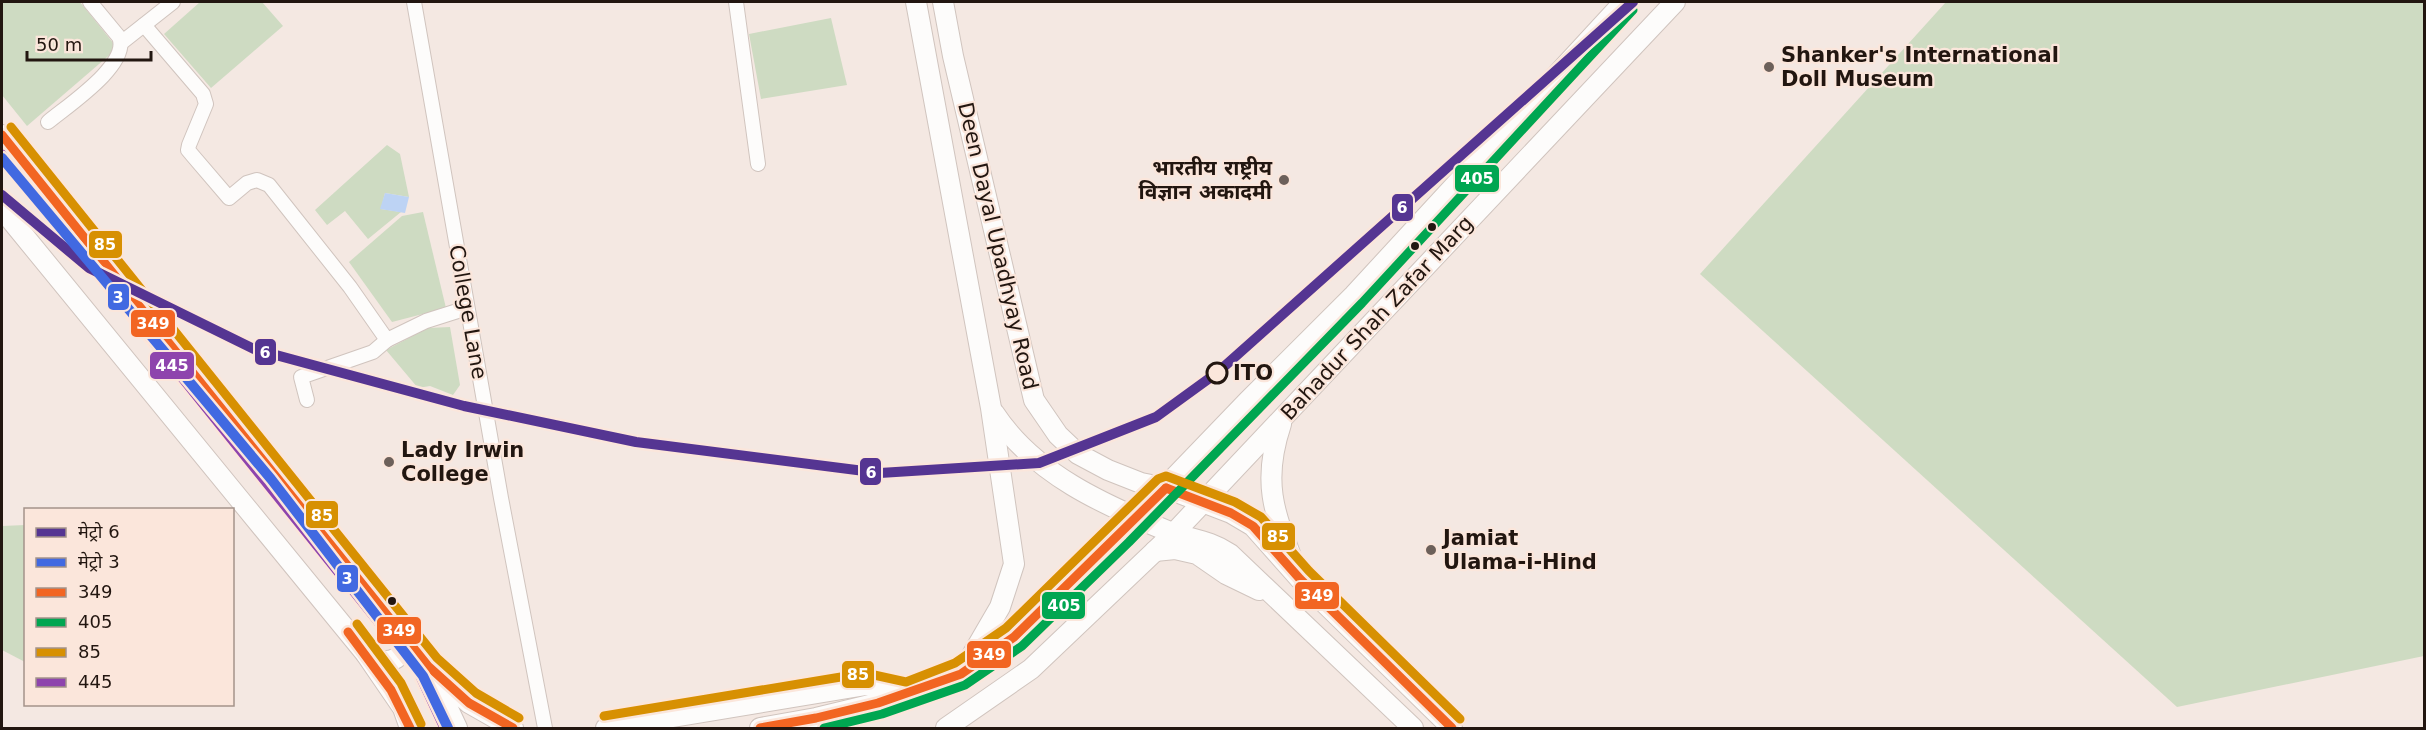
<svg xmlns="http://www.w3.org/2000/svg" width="2426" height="730" font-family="'DejaVu Sans','Noto Sans Devanagari',sans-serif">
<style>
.green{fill:#cedbc2}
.water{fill:#bdd3f4}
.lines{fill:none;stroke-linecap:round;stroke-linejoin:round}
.minor-casing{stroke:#d0c4be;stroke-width:16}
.secondary-casing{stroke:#d0c4be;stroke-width:22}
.minor{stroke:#fdfcfb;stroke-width:14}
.secondary{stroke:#fdfcfb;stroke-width:20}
.bus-1-casing{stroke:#fbe6db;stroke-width:14}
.bus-2-casing{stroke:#fbe6db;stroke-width:14}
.bus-3-casing{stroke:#fbe6db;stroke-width:14}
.bus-4-casing{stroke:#fbe6db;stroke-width:14}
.bus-1{stroke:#f26522;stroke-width:9}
.bus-2{stroke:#00a651;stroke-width:9}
.bus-3{stroke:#d79002;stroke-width:9}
.bus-4{stroke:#8e44ad;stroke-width:9}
.metro-1-casing{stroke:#fbe6db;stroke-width:15}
.metro-2-casing{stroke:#fbe6db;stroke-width:15}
.metro-1{stroke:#553592;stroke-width:10}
.metro-2{stroke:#4169e1;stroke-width:10}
.poi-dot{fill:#6c605a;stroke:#fbe6db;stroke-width:2}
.bus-dot{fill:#221610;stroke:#fbe6db;stroke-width:2}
.stop-dot{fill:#fbe6db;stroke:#221610;stroke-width:3}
.labels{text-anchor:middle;stroke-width:4.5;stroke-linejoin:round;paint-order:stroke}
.poi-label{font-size:21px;font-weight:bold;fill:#221610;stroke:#fbe6db;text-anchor:start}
.street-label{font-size:21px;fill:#221610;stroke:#fbe6db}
.stop-label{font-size:21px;font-weight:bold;fill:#221610;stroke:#fbe6db;text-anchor:start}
.line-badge{stroke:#fbe6db;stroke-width:2}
.badge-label{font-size:16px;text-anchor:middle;font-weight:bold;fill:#fff}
</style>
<rect width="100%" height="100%" fill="#f4e8e2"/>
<!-- green -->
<g class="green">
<path d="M2,2H80L114,44L113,52L27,126L2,95Z"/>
<path d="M200,2H262L283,26L211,88L164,34Z"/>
<path d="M1946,2H2424V656L2177,707L1700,274Z"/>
<path d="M831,18L847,85L761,99L749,34Z"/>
<path d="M387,145L400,154L409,197L385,193L381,209L401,212L368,239L345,211L327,225L315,210Z"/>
<path d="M423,212L446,308L392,322L349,262L402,216Z"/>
<path d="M450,327L460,385L453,395L430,386L418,388L386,350L428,328Z"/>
<path d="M25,525H26L25,662L2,650V526Z"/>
</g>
<!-- water -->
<path class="water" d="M385,193L409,197L405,213L380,209Z"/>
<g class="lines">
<!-- minor casing -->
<g class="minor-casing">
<g id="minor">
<path d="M414,2L501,498L545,728"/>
<path d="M736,2L758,164"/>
<path d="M144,25L203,94L206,104L189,145L188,150L193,156L229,198L247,183L257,180L269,185L350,287L387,340L426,321L467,308"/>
<path d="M121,43L173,2"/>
<path d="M48,122C67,106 131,64 119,37L90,2"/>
<path d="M307,400L301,377L373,352L387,340"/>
</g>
</g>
<!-- secondary casing -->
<g class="secondary-casing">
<g id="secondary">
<path d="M916,2L991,408L1014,564L1000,607L964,669"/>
<path d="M943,2L953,56L1034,400L1058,435L1078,454L1108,470L1141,483L1166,488L1231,513L1253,526L1300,579L1452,728"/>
<path d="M2,135L428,666L457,728"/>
<path d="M2,209L366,654L403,708L410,728"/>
<path d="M994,413C1034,474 1104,505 1170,532C1192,540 1209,540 1230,554L1413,728"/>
<path d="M1281,424C1262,481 1273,511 1295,566"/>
<path d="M1155,551L1175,549L1197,554L1226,574L1259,590"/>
<path d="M366,654C388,670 413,657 400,630"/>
<path d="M436,674L469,703L513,728"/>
<path d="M606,728L866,685L907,694"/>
<path d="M760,728L816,718L878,703L907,694L961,674L1014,637L1120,534L1248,401L1354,295L1624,2"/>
<path d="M946,728L1031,669L1174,533L1675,2"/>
</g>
</g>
<!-- minor -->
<use href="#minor" class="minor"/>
<!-- secondary -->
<use href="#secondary" class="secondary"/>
<!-- bus-1 casing -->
<g class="bus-1-casing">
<g id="bus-1">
<path d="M2,135L428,666L469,703L513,728"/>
<path d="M1166,488L1231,513L1253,526L1300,579L1452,728"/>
<path d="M348,632L391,690L410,728"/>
<path d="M760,728L816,718L878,703L961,674L1014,637L1166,488"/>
</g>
</g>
<!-- bus-2 casing -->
<g class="bus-2-casing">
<path id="bus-2" d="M824,728L882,714L965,685L1022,646L1129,542L1362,303L1633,10"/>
</g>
<!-- bus-3 casing -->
<g class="bus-3-casing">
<g id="bus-3">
<path d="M11,127L437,658L476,693L519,718"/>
<path d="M357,624L401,683L421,724"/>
<path d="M604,716L865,673L906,682L955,663L1006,628L1158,479L1166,476L1235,502L1261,517L1309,571L1460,719"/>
</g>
</g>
<!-- bus-4 casing -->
<g class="bus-4-casing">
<path id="bus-4" d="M2,154L418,672L444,728"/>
</g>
<!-- bus-1 -->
<use href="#bus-1" class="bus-1"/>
<!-- bus-2 -->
<use href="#bus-2" class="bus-2"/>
<!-- bus-3 -->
<use href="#bus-3" class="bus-3"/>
<!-- bus-4 -->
<use href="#bus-4" class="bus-4"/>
<!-- metro-1 casing -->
<g class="metro-1-casing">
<path id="metro-1" d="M2,195L89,268L254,349L464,406L636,442L880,473L1039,463L1156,417L1218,372L1633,2"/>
</g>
<!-- metro-2 casing -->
<g class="metro-2-casing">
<path id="metro-2" d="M2,158L271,479L423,676L448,728"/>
</g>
<!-- metro-1 -->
<use href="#metro-1" class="metro-1"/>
<!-- metro-2 -->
<use href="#metro-2" class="metro-2"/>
</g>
<!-- markers -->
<g class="poi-dot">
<circle cx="1769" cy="67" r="6"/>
<circle cx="1284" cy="180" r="6"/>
<circle cx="389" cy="462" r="6"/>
<circle cx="1431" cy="550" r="6"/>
</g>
<g class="bus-dot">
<circle cx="1432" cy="227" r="5"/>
<circle cx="1415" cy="246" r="5"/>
<circle cx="392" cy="601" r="5"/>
</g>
<circle class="stop-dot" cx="1217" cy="373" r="10"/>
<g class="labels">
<!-- poi labels -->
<g class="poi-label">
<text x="1781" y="62">Shanker's International<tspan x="1781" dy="24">Doll Museum</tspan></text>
<text x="1272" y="175" text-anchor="end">भारतीय राष्ट्रीय<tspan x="1272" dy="24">विज्ञान अकादमी</tspan></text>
<text x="401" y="457">Lady Irwin<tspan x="401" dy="24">College</tspan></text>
<text x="1443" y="545">Jamiat<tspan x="1443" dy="24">Ulama-i-Hind</tspan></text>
</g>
<!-- street labels -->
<g class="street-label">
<text transform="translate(998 246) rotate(77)" y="7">Deen Dayal Upadhyay Road</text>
<text transform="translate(468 312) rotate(80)" y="7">College Lane</text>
<text transform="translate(1377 318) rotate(-47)" y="7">Bahadur Shah Zafar Marg</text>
</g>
<!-- stop labels -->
<g class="stop-label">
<text x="1233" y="380">ITO</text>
</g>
</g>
<g class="line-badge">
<rect x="1454" y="164" width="46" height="29" rx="6" fill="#00a651"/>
<rect x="1391" y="193" width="23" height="29" rx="6" fill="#553592"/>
<rect x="88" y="230" width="35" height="29" rx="6" fill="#d79002"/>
<rect x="107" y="283" width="23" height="28" rx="6" fill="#4169e1"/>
<rect x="130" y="309" width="46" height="29" rx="6" fill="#f26522"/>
<rect x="254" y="338" width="23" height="28" rx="6" fill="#553592"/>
<rect x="149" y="351" width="46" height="29" rx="6" fill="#8e44ad"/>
<rect x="859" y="457" width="23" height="29" rx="6" fill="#553592"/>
<rect x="305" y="500" width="34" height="29" rx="6" fill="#d79002"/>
<rect x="1261" y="522" width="35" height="29" rx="6" fill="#d79002"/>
<rect x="336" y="564" width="23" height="29" rx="6" fill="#4169e1"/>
<rect x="1294" y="581" width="46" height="29" rx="6" fill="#f26522"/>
<rect x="1041" y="591" width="45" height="29" rx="6" fill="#00a651"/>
<rect x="376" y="616" width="46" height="29" rx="6" fill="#f26522"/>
<rect x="966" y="640" width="46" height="29" rx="6" fill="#f26522"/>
<rect x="841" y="660" width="34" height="29" rx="6" fill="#d79002"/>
</g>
<g class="badge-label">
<text x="1477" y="184">405</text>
<text x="1402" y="213">6</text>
<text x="105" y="250">85</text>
<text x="118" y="303">3</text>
<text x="153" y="329">349</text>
<text x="265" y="358">6</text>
<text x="172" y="371">445</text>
<text x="871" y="478">6</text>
<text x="322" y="521">85</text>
<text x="1278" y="542">85</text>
<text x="347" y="584">3</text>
<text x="1317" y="601">349</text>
<text x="1064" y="611">405</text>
<text x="399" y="636">349</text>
<text x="989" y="660">349</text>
<text x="858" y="680">85</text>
</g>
<!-- border -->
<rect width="2426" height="730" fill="none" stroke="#221610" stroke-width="6"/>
<!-- legend -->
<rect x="24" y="508" width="210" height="198" fill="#fbe6db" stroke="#a4938a" stroke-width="1.5"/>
<rect x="36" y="528" width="30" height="9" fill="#553592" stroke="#a4938a" stroke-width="1.5"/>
<text x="78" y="538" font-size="18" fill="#221610">मेट्रो 6</text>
<rect x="36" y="558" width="30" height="9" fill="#4169e1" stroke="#a4938a" stroke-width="1.5"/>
<text x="78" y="568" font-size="18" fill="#221610">मेट्रो 3</text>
<rect x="36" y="588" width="30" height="9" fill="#f26522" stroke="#a4938a" stroke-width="1.5"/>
<text x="78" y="598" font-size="18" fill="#221610">349</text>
<rect x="36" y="618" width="30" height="9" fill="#00a651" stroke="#a4938a" stroke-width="1.5"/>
<text x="78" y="628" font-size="18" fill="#221610">405</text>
<rect x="36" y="648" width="30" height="9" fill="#d79002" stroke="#a4938a" stroke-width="1.5"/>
<text x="78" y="658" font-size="18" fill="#221610">85</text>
<rect x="36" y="678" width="30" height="9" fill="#8e44ad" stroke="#a4938a" stroke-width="1.5"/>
<text x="78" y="688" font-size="18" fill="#221610">445</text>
<!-- scale -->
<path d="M27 51v9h124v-9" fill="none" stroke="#221610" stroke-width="3"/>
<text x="36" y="51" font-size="18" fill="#221610" stroke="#fbe6db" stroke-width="4.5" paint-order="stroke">50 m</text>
</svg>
